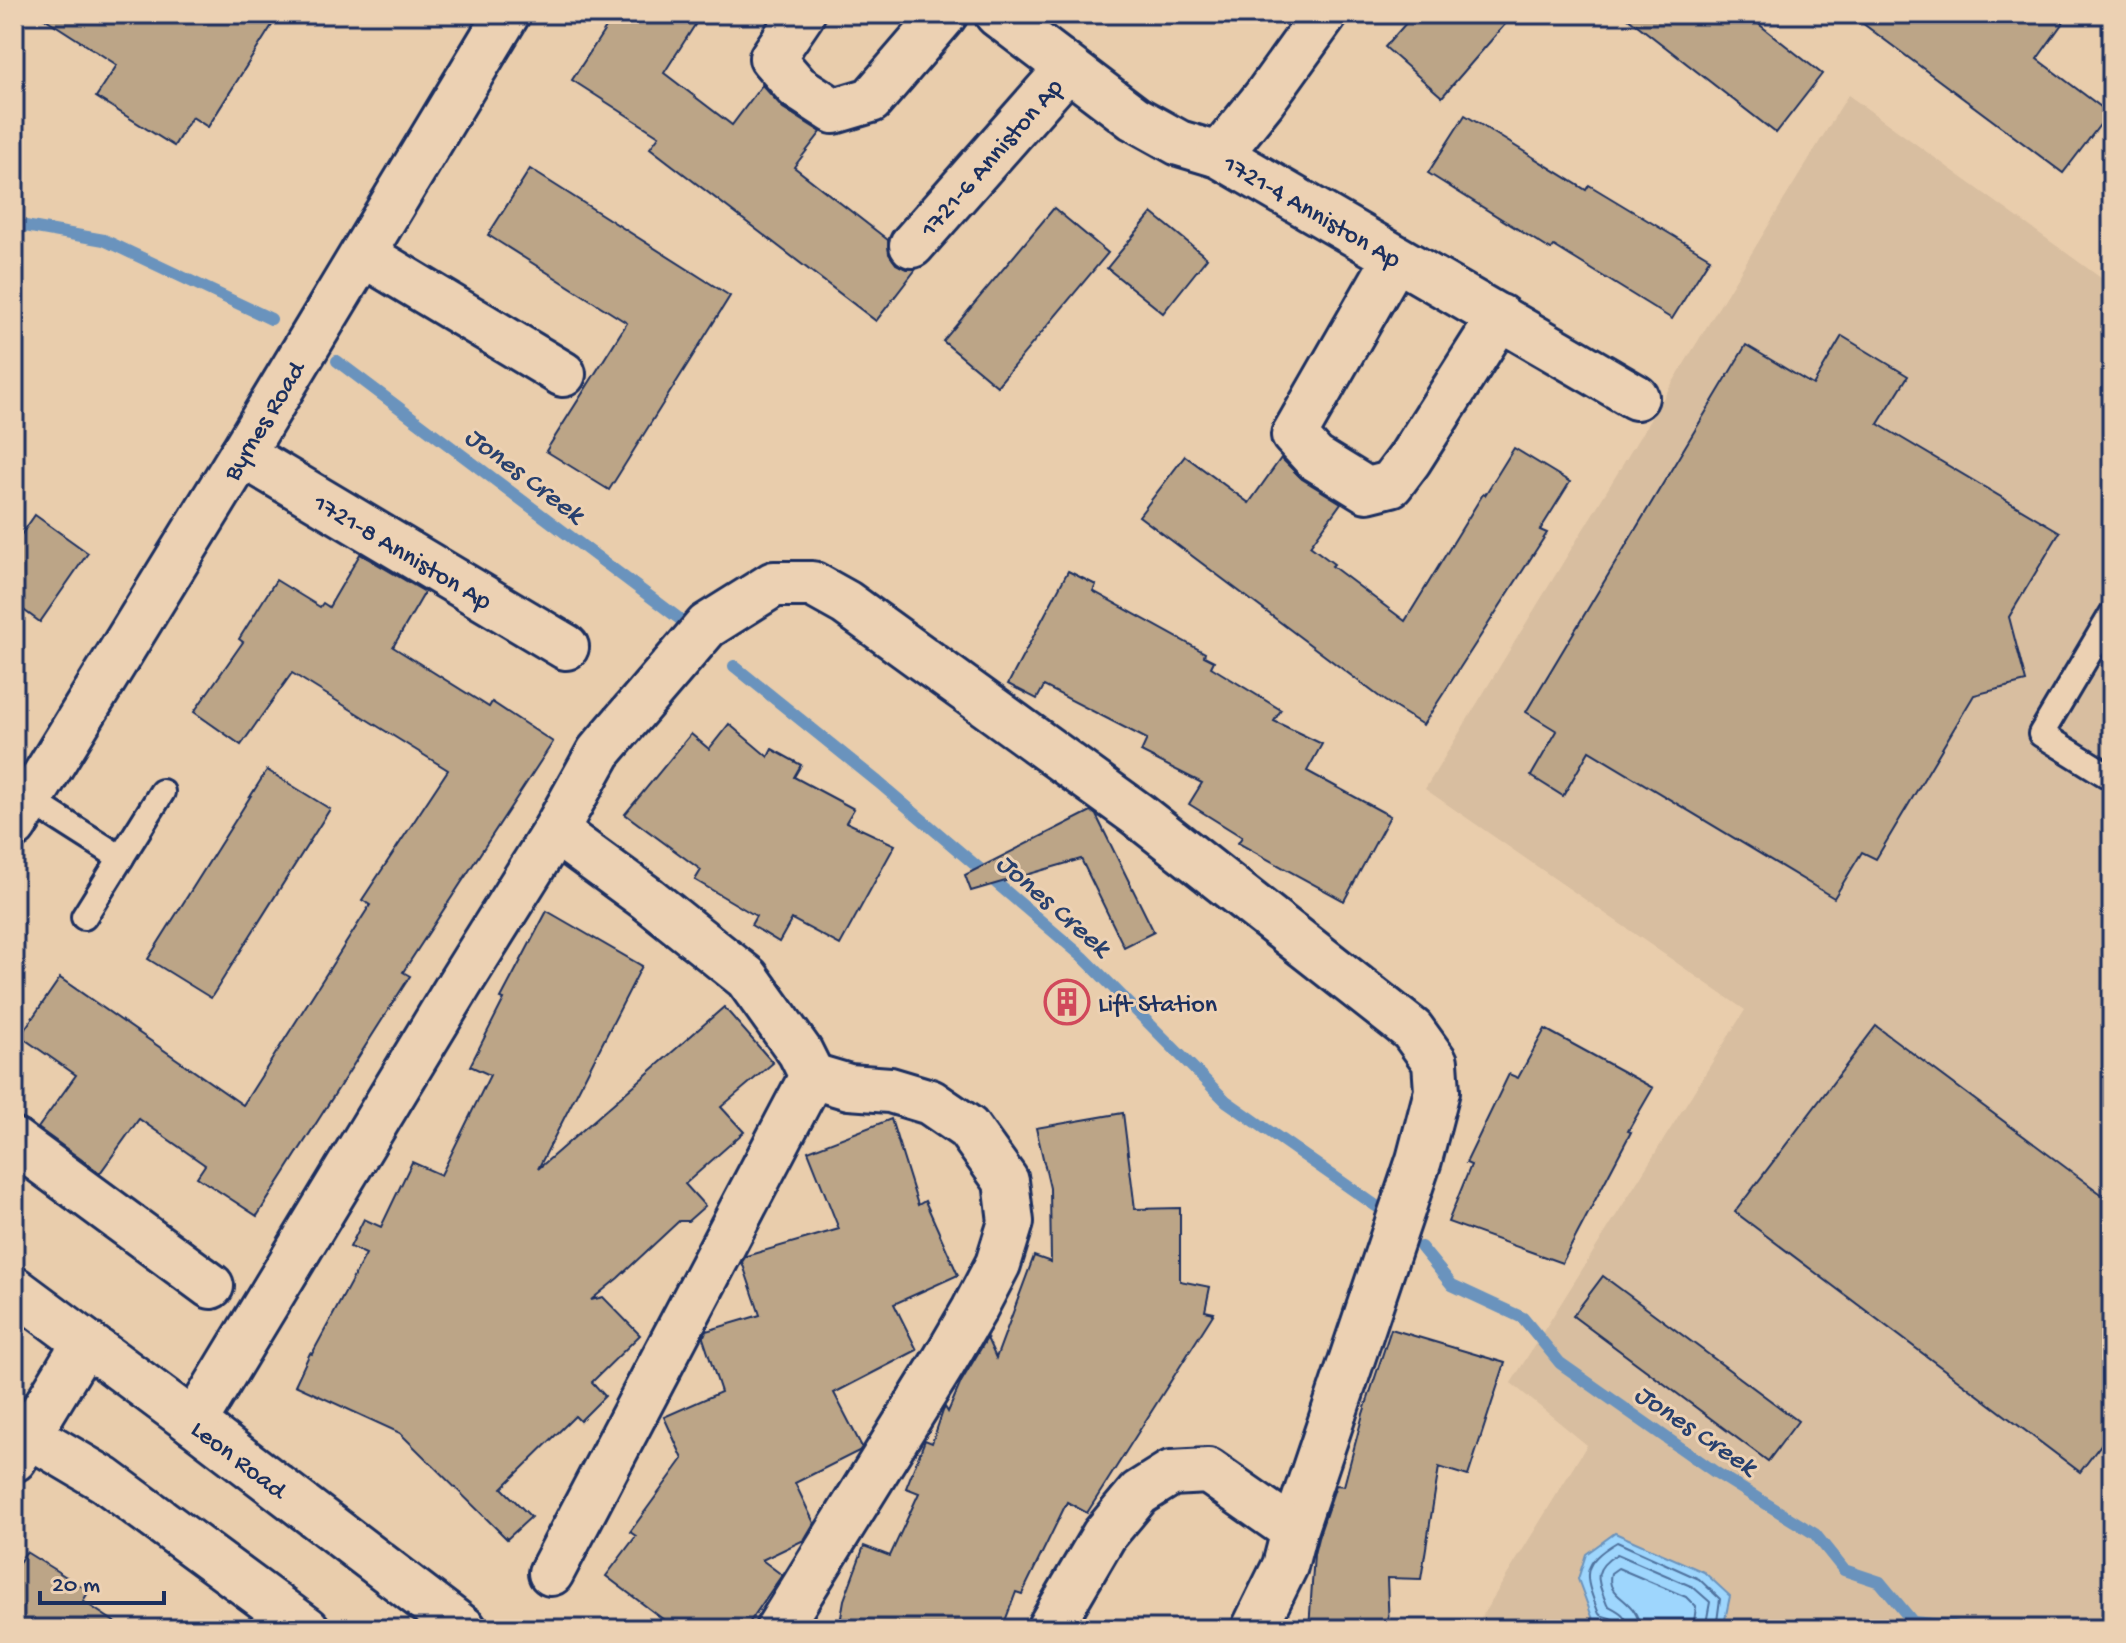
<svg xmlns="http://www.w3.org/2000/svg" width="2126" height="1643" font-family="'Gochi Hand',sans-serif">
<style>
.built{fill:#d8bea0}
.water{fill:#9ed6fd;stroke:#6a93bd;stroke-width:2}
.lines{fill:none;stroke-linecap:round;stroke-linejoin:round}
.shore{stroke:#4f729e;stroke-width:2}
.stream{stroke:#6a93bd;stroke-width:12}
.building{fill:#bca587;stroke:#1b2f5e;stroke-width:2}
.lane-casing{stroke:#1b2f5e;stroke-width:30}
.street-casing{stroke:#1b2f5e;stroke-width:50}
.lane{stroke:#ecd1b3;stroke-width:24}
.street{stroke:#ecd1b3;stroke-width:44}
.labels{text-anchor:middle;stroke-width:6;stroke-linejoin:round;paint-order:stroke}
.street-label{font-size:26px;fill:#1b2f5e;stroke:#ecd1b3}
.poi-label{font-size:26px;fill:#1b2f5e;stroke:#ecd1b3;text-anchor:start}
.water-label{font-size:28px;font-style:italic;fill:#28406e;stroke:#ecd1b3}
</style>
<rect width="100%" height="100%" fill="#e9cdac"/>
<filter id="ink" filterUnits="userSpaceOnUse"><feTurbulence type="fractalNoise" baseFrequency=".0125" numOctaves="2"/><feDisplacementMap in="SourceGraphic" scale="16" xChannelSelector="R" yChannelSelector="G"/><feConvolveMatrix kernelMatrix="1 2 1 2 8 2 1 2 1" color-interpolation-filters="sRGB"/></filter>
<g filter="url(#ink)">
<!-- built -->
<path class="built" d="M1848,95L2112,286V1629H1474L1587,1445L1511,1383L1745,1010L1425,789Z"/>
<!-- water -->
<path class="water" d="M1615,1533L1704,1572L1730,1596L1723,1629H1627L1594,1622L1578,1579L1586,1554Z"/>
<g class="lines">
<!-- shore -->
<g class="shore">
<path d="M1618,1629C1618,1616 1607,1619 1599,1614C1585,1577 1578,1565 1617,1542L1699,1579L1720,1599L1716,1629"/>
<path d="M1628,1629C1627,1614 1618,1611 1607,1605C1597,1579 1591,1570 1617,1554L1693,1587L1710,1602L1705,1629"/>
<path d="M1640,1629C1638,1597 1604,1599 1611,1573L1618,1568L1686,1597L1696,1607L1693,1629"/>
</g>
<!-- stream -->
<g class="stream">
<path d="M14,224L104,240L271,319"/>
<path d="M337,361L685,623"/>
<path d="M734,666L878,782L1083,957L1226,1101L1379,1208"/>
<path d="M1421,1247L1452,1285L1523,1318L1560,1363L1715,1472L1815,1534L1844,1570L1880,1582L1913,1622L1954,1626L1956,1629"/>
</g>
</g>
<!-- building -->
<g class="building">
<path d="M38,14H279L208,127L192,117L174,146L96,97L117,65Z"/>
<path d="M615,14H702L664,73L732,125L762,85L783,108L821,132L794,167L888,240L889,254L896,264L906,269H916L876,321L650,148L659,136L572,80Z"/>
<path d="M1414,14H1514L1442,97L1385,47Z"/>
<path d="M1623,14H1746L1822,74L1776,133Z"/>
<path d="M1850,14H2069L2037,59L2109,113L2063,173Z"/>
<path d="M1465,115L1586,190L1589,185L1710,258L1672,319L1554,246L1551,250L1428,173Z"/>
<path d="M530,169L730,296L609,490L546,451L627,323L488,235Z"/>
<path d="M1054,208L1108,253L997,386L943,341Z"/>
<path d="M1152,213L1207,258L1163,313L1107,268Z"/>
<path d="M1842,336L1908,376L1878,424L2060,532L2009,617L2026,682L1974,695L1876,859L1862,852L1834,898L1589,751L1563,796L1531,776L1557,731L1526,712L1746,345L1813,385Z"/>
<path d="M1514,448L1570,482L1540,530L1547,533L1423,725L1385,701L1139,516L1185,456L1249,503L1281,458L1302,479L1341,503L1310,546L1334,564L1332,566L1405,621L1483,494L1485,495Z"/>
<path d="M35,515L88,553L40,622L14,603V545Z"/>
<path d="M360,554L425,592L393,647L489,707L492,702L553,742L403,972L410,976L257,1216L197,1177L205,1165L139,1119L100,1173L38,1128L76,1075L20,1036L60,978L243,1105L370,905L362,900L448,770L292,673L241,745L194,712L243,642L239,639L276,580L320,607L323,603L329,607Z"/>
<path d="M1068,571L1096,585L1093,591L1205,653L1204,656L1214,661L1211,667L1281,710L1274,721L1322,744L1307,771L1390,816L1344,901L1238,843L1242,837L1189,804L1202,783L1141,752L1147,739L1044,686L1037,699L1008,684Z"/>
<path d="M729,724L768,757L772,749L801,765L794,777L854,809L846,822L895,845L840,945L792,919L779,942L751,925L756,916L695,880L701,870L625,814L691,734L709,749Z"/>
<path d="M267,770L330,809L211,998L148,959Z"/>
<path d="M1091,811L1096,815L1154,932L1124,947L1081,859L971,891L965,875Z"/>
<path d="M547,911L642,966L538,1169L724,1007L773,1063L721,1107L744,1132L685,1184L705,1206L688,1221H679L618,1278L591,1300L603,1297L640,1335L592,1382L605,1396L580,1421L575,1416L502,1488L531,1517L507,1539L400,1433L295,1385L310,1353L312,1354L366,1254L350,1247L364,1219L381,1227L412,1162L441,1175L490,1075L470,1066L504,999L501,998Z"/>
<path d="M1876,1026L2112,1202V1430L2080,1472L1735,1212Z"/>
<path d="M1545,1029L1653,1088L1628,1131L1631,1132L1562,1263L1448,1222L1471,1165L1466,1163L1509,1074L1518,1078Z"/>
<path d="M1123,1113L1135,1209L1180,1208V1281L1210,1287L1205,1311L1214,1313L1087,1513L1067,1502L1022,1594L1016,1592L1002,1629H839L844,1600L864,1546L890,1556L919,1493L906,1488L925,1440L932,1443L943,1411L945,1407L948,1412L961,1382L987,1338L996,1358L1034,1256L1051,1262L1050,1188L1036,1128Z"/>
<path d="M891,1119L918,1205L925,1201L958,1275L894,1304L917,1350L834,1393L862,1447L859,1451L795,1483L814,1523L804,1540L762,1560L782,1575L745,1629H676L606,1576L636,1536L630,1532L683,1459L664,1417L721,1392L703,1338L706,1331L760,1315L742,1262L746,1256L839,1229L808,1151Z"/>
<path d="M1603,1276L1798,1421L1768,1461L1573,1316Z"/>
<path d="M1391,1329L1505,1363L1468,1476L1439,1467L1421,1579L1387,1578L1389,1629H1309L1314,1554L1318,1538L1336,1485L1344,1486L1363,1414Z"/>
<path d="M26,1552L89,1591L83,1601L125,1629H14V1570Z"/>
</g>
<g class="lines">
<!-- lane casing -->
<g class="lane-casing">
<g id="lane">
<path d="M2112,614L2041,734L2112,778"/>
<path d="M30,800L121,858"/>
<path d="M84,917L162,792"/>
</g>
</g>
<!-- street casing -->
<g class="street-casing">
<g id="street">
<path d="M802,14L772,58L797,87L834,111L871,100L945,14"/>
<path id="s1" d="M997,14L1134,118L1179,143L1219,155L1636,397"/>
<path d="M1219,155L1264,99L1325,14"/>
<path id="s2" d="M912,245L1067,69"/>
<path d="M363,254L563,374"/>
<path d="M1395,259L1294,435L1315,458L1367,490L1391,484L1409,460L1500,317"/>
<path id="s3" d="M242,454L566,647"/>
<path id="s4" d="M14,826L242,454L507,14"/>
<path d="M14,1141L211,1286"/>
<path id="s5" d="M14,1289L194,1423L464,1629"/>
<path d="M194,1423L460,983L555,831L599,752L707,626L774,584H812L846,603L1137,814L1412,1030L1435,1062L1437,1091L1419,1160L1294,1531L1285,1566L1254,1629"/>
<path d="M29,1435L105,1480L307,1629"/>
<path d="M14,1459L85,1342"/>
<path d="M551,1573L812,1076L800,1052L747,978L648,899L555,831"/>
<path d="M778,1629L943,1363L974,1310L998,1264L1011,1222L1006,1181L968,1128L930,1102L890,1090L849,1087L812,1076"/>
<path d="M1049,1629L1104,1535L1139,1493L1171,1473L1208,1471L1294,1531"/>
</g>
</g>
<!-- lane -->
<use href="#lane" class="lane"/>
<!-- street -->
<use href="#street" class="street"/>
</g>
</g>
<!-- icons -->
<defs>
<g id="building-ring" transform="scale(2.3)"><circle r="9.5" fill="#ecd1b3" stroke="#d1495b" stroke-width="1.5"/><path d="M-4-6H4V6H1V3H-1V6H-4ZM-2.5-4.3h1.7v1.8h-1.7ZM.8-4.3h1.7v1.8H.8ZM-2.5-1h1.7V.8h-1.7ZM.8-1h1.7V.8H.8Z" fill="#d1495b"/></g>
</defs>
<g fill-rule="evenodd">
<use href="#building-ring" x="1067" y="1002"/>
</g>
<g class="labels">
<!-- street labels -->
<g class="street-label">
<text dy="9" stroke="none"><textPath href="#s2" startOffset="118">1721-6 Anniston Ap</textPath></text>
<text dy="9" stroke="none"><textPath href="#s1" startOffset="374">1721-4 Anniston Ap</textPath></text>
<text dy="9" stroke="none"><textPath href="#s4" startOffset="476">Byrnes Road</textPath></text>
<text dy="9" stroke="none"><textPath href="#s3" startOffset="188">1721-8 Anniston Ap</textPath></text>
<text dy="9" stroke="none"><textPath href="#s5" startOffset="282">Leon Road</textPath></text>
</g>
<!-- poi labels -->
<g class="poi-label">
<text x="1098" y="1011">Lift Station</text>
</g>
<!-- water labels -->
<g class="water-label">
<text transform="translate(526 473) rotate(37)" y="10">Jones Creek</text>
<text transform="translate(1055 903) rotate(41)" y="10">Jones Creek</text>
<text transform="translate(1697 1428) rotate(34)" y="10">Jones Creek</text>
</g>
</g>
<!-- margin -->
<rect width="2126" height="1643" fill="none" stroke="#ecd1b3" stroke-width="48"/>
<rect x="24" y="24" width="2078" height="1595" fill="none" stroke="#1b2f5e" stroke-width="3" filter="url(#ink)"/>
<!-- scale -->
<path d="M40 1591v12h124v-12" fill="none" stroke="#1b2f5e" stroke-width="4"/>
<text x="52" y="1591" font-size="24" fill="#1b2f5e" stroke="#ecd1b3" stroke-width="6" paint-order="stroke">20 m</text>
</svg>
